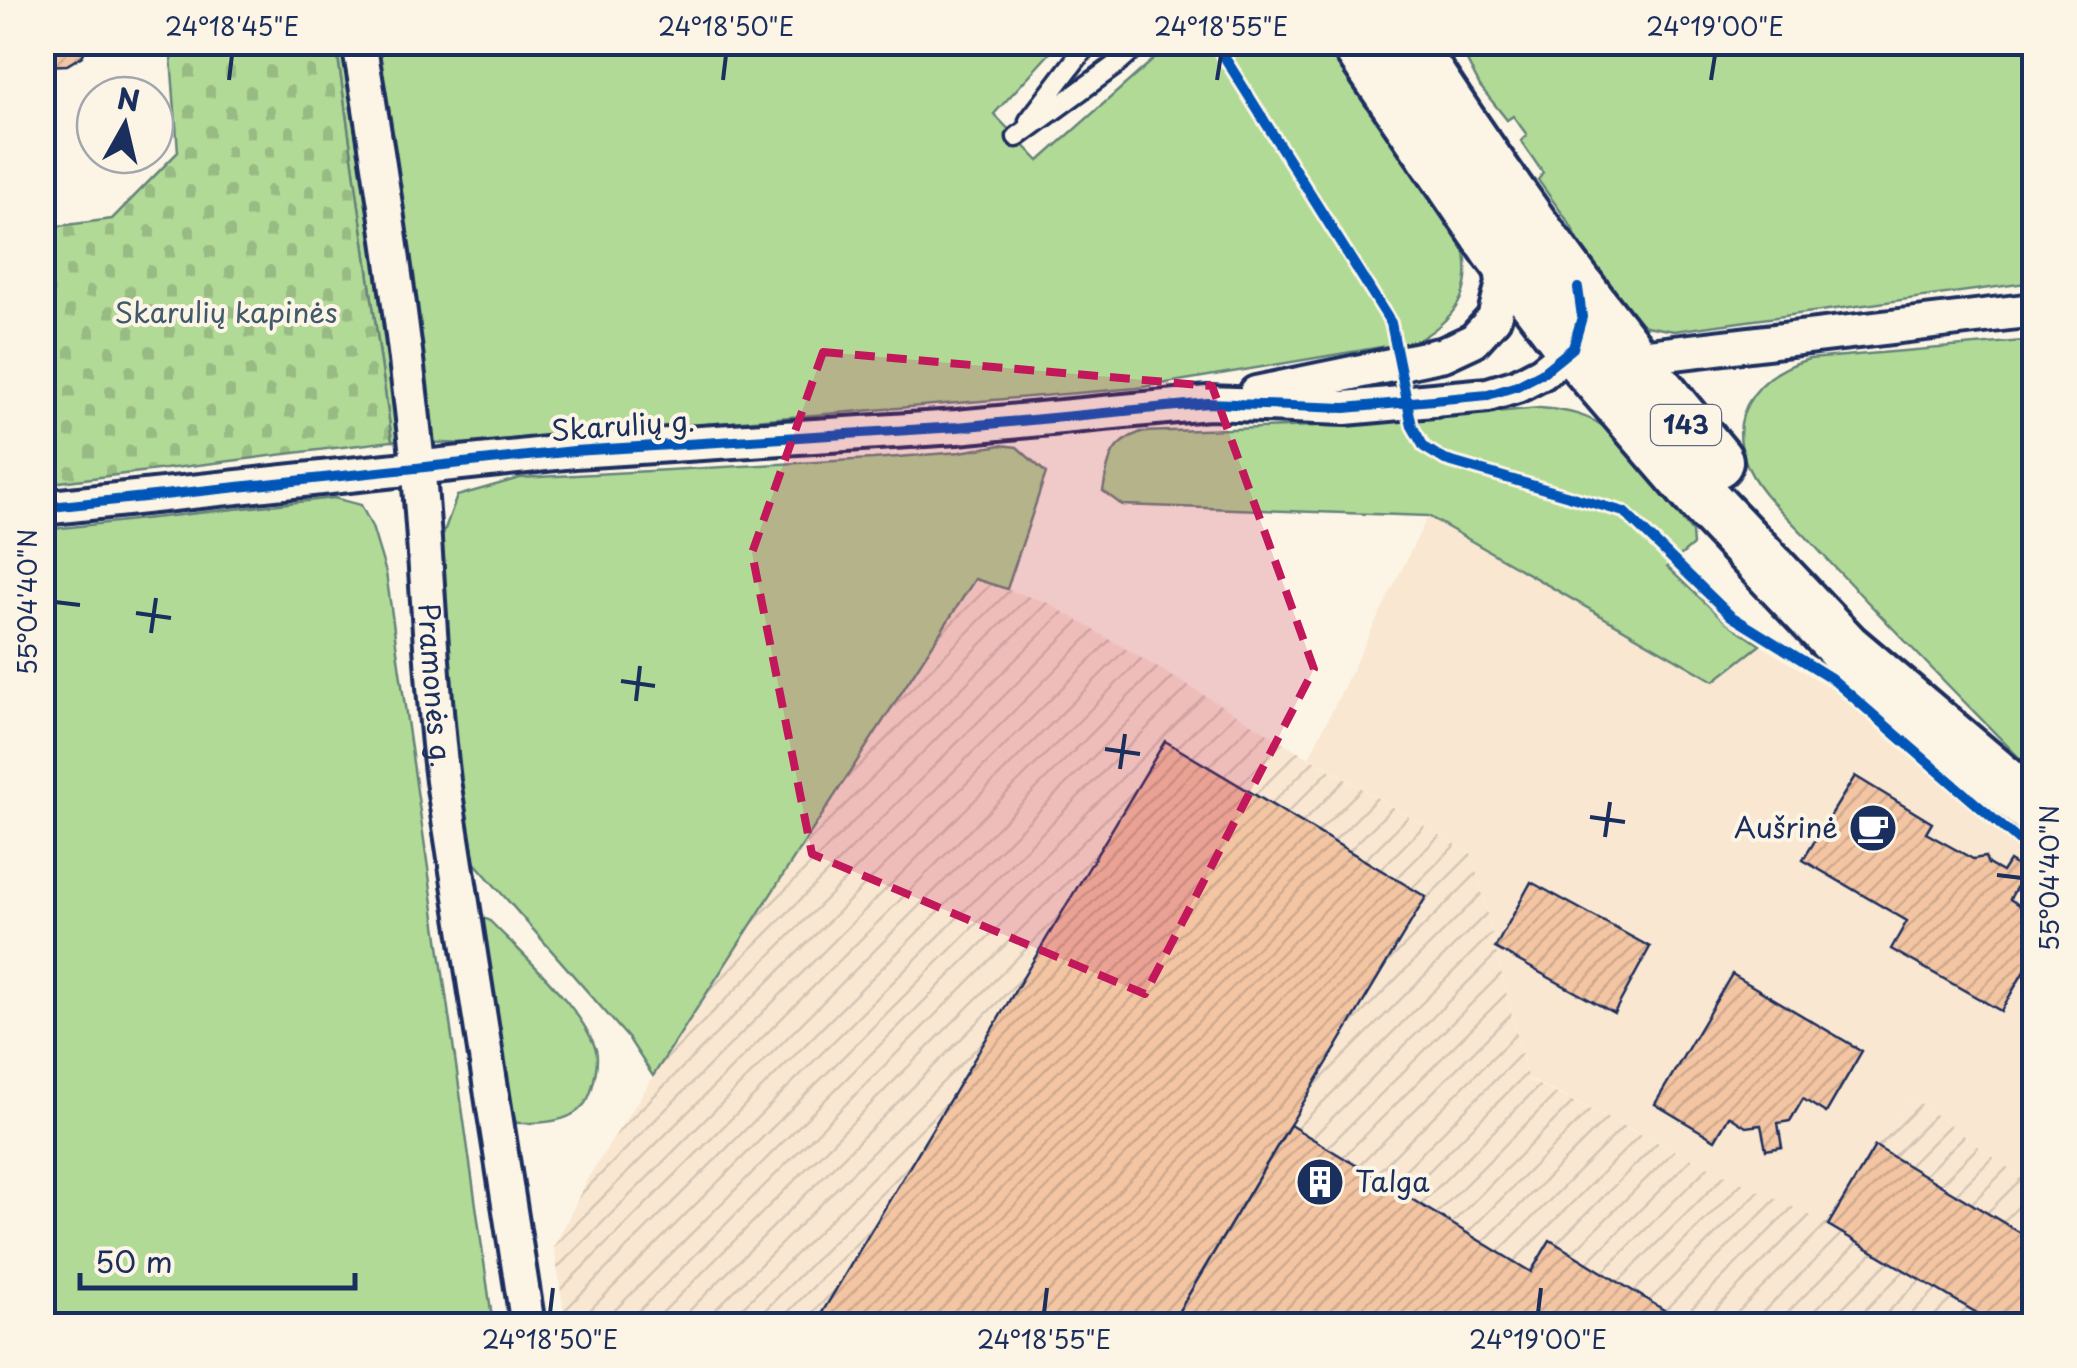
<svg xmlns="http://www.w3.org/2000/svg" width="2077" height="1368" font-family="'Playpen Sans',sans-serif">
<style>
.built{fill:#f9e7d1}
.industrial{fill:url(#industrial-furrows)}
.grass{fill:#b1da96;stroke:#66847a;stroke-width:2.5}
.cemetery{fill:url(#cemetery-stones);stroke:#66847a;stroke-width:2.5}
.building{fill:url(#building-hatch);stroke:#1b2f5e;stroke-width:2.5}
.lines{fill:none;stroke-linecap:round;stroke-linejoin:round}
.service-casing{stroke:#1b2f5e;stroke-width:25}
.minor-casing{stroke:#1b2f5e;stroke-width:40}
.primary-casing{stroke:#1b2f5e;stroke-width:60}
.service{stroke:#fcf5e5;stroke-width:18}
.minor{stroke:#fcf5e5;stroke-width:32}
.primary{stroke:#fcf5e5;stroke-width:52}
.cycleway-casing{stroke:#fcf5e5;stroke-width:16}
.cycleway{stroke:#0057b8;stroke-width:10}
.marked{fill:#c2185b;fill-opacity:0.2;stroke:#c2185b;stroke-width:8;stroke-dasharray:20 12;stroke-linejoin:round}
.ticks{fill:none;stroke:#1b2f5e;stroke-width:4}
.labels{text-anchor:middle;stroke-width:8;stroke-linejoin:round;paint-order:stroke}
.shield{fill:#fcf5e5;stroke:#5e6a86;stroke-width:2.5}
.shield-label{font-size:25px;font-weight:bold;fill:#1b2f5e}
.park-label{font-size:28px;fill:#405a6c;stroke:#fcf5e5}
.street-label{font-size:28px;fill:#1b2f5e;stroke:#fcf5e5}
.poi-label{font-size:28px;fill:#1b2f5e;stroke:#fcf5e5;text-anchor:end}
.neatline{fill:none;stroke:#1b2f5e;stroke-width:4}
.ticks-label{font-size:25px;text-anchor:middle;fill:#1b2f5e}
</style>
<defs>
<pattern id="industrial-furrows" width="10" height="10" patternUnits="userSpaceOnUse" patternTransform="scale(2.5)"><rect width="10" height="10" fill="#f9e7d1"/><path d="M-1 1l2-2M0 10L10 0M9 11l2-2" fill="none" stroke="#d5c6b6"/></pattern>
<pattern id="cemetery-stones" width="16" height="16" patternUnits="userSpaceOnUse" patternTransform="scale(2.5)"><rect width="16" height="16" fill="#b1da96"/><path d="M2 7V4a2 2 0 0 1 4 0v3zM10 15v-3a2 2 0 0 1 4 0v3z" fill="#98bb84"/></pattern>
<pattern id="building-hatch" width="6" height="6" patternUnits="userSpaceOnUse" patternTransform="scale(2.5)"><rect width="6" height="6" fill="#f3c5a2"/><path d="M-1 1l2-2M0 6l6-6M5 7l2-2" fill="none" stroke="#d0aa8e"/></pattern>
</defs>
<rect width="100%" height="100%" fill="#fcf5e5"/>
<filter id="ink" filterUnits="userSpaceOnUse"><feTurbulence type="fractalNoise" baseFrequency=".01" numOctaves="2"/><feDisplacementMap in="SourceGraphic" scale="20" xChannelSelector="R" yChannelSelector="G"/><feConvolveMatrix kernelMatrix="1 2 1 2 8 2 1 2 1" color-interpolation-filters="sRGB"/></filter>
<g filter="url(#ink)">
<!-- built -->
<path class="built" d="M1428,516L1714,681L1760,645L1829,687L2034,863V1187L1909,1095L1828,1225L1528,1079L1472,854L1309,757Z"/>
<!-- industrial -->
<path class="industrial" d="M976,579L1048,603L1472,854L1528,1080L1828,1224L1909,1095L2034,1187V1325H566L554,1247L589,1176Z"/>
<!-- grass -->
<g class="grass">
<path d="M336,43H1059L994,114L1039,161L1172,43H1319L1352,72L1461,234C1475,286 1463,314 1417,341L1137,388L469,444L392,441Z"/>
<path d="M1458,43H2034V282L1674,331L1646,326L1622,314L1608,296L1569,223L1538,180L1543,173L1521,141L1527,135L1513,116L1507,120L1480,86Z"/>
<path d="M2034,340V773C1960,697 1884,621 1812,543C1790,518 1756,492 1745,460C1727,409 1763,372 1809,359Z"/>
<path d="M1540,408C1568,410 1589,415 1612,432L1692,532L1693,545L1667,567L1725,621L1760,645L1714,681L1428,516L1122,505L1103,491C1109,459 1109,444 1141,432L1347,425Z"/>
<path d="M1001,445L1017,447L1046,473L1007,589L975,579L653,1076L629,1039L467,854L437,551L457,496L520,478L873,459L960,452Z"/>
<path d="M334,498L361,505L372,527L386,573L493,1325H43V530Z"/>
<path d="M482,918L489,920C520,952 582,1007 596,1050C599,1061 595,1077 592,1088C583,1123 548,1123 517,1123L506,1110L479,924Z"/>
</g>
<!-- cemetery -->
<path class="cemetery" d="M170,43H336L392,441L43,484V228L112,219L178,152Z"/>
<!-- building -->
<g class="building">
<path d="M42,42H90L82,56L67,65L42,66Z"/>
<path d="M1165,741L1426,897L1170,1326H814Z"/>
<path d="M1855,776L1932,823L1926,833L1973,859L1985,857L1988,864L2002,872L2009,861L2025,871L2010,899L2026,910L2034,954L2001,1011L1891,949L1907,921L1803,860Z"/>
<path d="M1531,882L1650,947L1614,1013L1495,948Z"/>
<path d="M1732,974L1862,1051L1826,1113L1803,1099L1790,1121L1778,1123L1782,1147L1766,1150L1761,1125L1746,1127L1729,1116L1715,1140L1655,1104Z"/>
<path d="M1290,1125L1531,1272L1550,1240L1690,1326H1170Z"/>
<path d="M1875,1146L2034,1241V1326H1999L1828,1225Z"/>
</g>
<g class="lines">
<!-- service casing -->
<g class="service-casing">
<g id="service">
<path d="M1029,121L1089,42"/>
<path d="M1017,137L1114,66L1141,42"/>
</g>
</g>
<!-- minor casing -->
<g class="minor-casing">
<g id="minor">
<path id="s1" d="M359,42C383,182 403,322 418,464C428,569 430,676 443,781L528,1326"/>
<path d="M1632,358L2034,310"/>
<path d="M1256,393L1444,354L1474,340L1494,318L1503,283L1499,253"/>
<path d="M42,508L574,451L957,427L1208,403L1345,408L1488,395L1517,386L1542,373L1573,348L1578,333"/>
</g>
</g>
<!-- primary casing -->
<g class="primary-casing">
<g id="primary">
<path d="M1357,42L1498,249L1573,348L1705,501L1845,649L2034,809"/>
<path d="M1406,42C1500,189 1604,329 1716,461"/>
</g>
</g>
<!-- service -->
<use href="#service" class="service"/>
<!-- minor -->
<use href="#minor" class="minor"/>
<!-- primary -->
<use href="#primary" class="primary"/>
<!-- cycleway casing -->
<g class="cycleway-casing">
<g id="cycleway">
<path d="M1215,42L1391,323L1412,426L1424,447L1445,460L1624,512L1731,616L1831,678L2034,854"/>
<path d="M42,508L574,451L957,427L1208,403L1345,408L1488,395L1517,386L1542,373L1573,348L1582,317L1578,288"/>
</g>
</g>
<!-- cycleway -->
<use href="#cycleway" class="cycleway"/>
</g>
</g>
<!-- marked area -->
<path class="marked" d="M823,352L1212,386L1314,669L1145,994L812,854L752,553Z"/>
<!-- ticks -->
<path class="ticks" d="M229,80L232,55M723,80L726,55M1217,80L1221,55M1711,80L1715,55M55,602L80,605M136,613L171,618M151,633L156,598M621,681L655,686M636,701L640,666M1105,749L1140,754M1120,769L1125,734M1590,817L1625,822M1605,837L1610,802M1997,875L2022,878M550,1313L553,1288M1044,1313L1047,1288M1538,1313L1541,1288"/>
<!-- icons -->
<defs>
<g id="cafe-disc" transform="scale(2.5)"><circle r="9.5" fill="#1b2f5e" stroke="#fcf5e5"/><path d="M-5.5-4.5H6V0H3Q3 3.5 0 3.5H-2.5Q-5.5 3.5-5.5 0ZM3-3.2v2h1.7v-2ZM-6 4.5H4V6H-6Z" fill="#fff"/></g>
<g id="building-disc" transform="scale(2.5)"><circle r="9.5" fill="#1b2f5e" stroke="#fcf5e5"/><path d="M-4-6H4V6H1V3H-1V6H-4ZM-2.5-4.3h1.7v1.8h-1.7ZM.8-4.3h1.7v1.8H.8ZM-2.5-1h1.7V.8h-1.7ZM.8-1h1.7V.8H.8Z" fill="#fff"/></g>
</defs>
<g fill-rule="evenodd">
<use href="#cafe-disc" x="1873" y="828"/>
<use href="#building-disc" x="1320" y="1182"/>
</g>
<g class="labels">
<!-- shield labels -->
<rect class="shield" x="1651" y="405" width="70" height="40" rx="8"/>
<g class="shield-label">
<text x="1686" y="434">143</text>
</g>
<!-- park labels -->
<g class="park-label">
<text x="226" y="323">Skarulių kapinės</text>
</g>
<!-- street labels -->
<g class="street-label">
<text transform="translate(623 426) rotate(-4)" y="10">Skarulių g.</text>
<text dy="10" stroke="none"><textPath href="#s1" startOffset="648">Pramonės g.</textPath></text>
</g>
<!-- poi labels -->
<g class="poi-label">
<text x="1838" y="838">Aušrinė</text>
<text x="1355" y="1192" text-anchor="start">Talga</text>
</g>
</g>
<!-- margin -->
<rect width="2077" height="1368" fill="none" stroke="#fcf5e5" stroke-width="110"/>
<!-- north arrow -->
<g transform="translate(125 125) rotate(8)"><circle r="48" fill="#fcf5e5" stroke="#a2a6af" stroke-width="2.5"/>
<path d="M0-8L18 38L0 25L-18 38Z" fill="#1b2f5e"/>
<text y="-15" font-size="28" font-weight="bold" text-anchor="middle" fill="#1b2f5e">N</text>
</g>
<!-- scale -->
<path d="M80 1273v15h275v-15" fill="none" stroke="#1b2f5e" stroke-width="5"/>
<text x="95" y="1273" font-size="30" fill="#1b2f5e" stroke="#fcf5e5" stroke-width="8" paint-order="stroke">50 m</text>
<rect x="55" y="55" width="1967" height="1258" class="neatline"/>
<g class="ticks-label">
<text x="232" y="36">24°18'45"E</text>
<text x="726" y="36">24°18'50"E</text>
<text x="1221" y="36">24°18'55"E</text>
<text x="1715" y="36">24°19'00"E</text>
<text transform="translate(28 602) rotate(-90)" y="9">55°04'40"N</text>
<text transform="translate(2050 878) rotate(-90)" y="9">55°04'40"N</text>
<text x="550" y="1349">24°18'50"E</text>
<text x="1044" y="1349">24°18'55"E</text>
<text x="1538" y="1349">24°19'00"E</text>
</g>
</svg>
